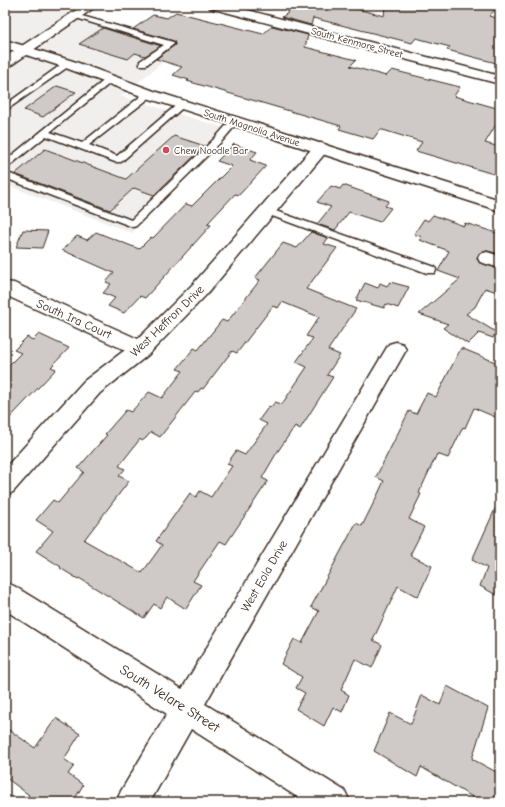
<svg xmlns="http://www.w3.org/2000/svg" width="505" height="807" font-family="'Comic Neue',sans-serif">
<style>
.built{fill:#f1efee}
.building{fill:#cfcac7;stroke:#3b2a1e;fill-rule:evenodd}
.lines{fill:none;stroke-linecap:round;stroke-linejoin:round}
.service-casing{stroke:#3b2a1e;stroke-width:3}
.minor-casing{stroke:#3b2a1e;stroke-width:3}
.secondary-casing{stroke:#3b2a1e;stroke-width:3}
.primary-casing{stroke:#3b2a1e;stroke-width:3}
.service{fill:#fff;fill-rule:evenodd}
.minor{fill:#fff;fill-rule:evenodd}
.secondary{fill:#fff;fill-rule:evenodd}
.primary{fill:#fff;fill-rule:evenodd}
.poi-dot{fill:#d1495b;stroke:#fff;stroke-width:1.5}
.labels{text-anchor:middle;stroke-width:3.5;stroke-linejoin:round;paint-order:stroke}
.far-street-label{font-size:10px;fill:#3b2a1e;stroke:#fff}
.far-poi-label{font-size:10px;fill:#3b2a1e;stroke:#fff;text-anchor:start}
.street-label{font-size:12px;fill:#3b2a1e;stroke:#fff}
.near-street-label{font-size:14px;fill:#3b2a1e;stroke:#fff}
</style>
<rect width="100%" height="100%" fill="#fff"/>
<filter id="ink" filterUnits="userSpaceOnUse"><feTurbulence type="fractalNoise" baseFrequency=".025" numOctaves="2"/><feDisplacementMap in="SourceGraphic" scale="8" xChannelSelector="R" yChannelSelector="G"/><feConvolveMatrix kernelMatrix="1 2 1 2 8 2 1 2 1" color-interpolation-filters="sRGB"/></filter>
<g filter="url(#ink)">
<!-- built -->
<path class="built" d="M5,5H30L59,10L184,45L121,96L234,131L132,233L12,187L5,193Z"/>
<!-- building -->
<g class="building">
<path d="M288,5H342L384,16L385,5H476L495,10L489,16L500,19V64L447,50L450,47L416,38L412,43L313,18L311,25L282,17L289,12L287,11Z"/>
<path d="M176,12L263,34L272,26L308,35L305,47L356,60L350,66L386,76L392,70L460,87L454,96L500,109V118L485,143L500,147V176L416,151L422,142L383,130H380L373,139L339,129L341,126L187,81L189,80L173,75L182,67L156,59L175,45L174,41L133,29L153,15L167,18Z"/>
<path d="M103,28L161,46L145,56L135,53L128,59L79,44Z"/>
<path d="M57,86L76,92L43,117L24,110Z"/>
<path d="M174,136L205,146L154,195L134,188L110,210L15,174L45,149L126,179Z"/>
<path d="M234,144L257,152L250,160L266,166L239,195L235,194L207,224L211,225L145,298L140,296L124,313L108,306L115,298L103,293L111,284L106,282L114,273L62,250L77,236L87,240L96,232L139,249L151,237L153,238L186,204L192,206L232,166L217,161Z"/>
<path d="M343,185L389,201L385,206L391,208L380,222L349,212L335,230L317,224L331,207L317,202L331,186L340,189Z"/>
<path d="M433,215L464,226L465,223L500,234V254L487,251L480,253L477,257L480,263L500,269V293L485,288L475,307L466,314L496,332L493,338L479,333L468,344L443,328L448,324L419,314L460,279L438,271L449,251L420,240L422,237L414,234L424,219L428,221Z"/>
<path d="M23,230L48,231L42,248L16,247Z"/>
<path d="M311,232L328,238L324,244L337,248L306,289L356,309L328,350L340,355L327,375L333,377L300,429L295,426L276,454L262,478L268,481L226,544L220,541L193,581L201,585L186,609L167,597L160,608L154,604L144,618L79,578L78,579L60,568L61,567L36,551L53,531L36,520L53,500L58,503L84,472L78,468L107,435L105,434L126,410L131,412L149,392L162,398L183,371L177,369L194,348L198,350L222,320L227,322L260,280L255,278L283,243L297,248ZM282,302L319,317L306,336L313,338L296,362L307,367L282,404L275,402L271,407L269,406L259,420L267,424L245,455L236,451L227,464L232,466L211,497L200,491L196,497L190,493L156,541L162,545L142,573L84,540L129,481L119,476L125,469L119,466L140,439L142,441L146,438L151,432L160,437L196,391L198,392L201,388L203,389L232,351L237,353L273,306L278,308Z"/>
<path d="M390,282L409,287L398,308L386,304L384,308L356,300L365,283L378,288L380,283L387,286Z"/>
<path d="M39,334L69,348L51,367L56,369L5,423V369L21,353L14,350L27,337L33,340Z"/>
<path d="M461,348L500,364V419L474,408L465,428L463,427L448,458L437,454L419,493L421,494L409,519L424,527L410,555L432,566L418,597L398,586L373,640L382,645L372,668L355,659L341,690L349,695L342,712L333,707L324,726L296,709L305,693L296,688L302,677L281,664L294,639L302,643L319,611L311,607L356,523L362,526L377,496L384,481L376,477L409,411L416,414L427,393L436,397Z"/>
<path d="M500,498V597L480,586L487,568L472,560Z"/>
<path d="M447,686L488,708L472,759L500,774V802H481L421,767L417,777L374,751L390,713L411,724L422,695L440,705Z"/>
<path d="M56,718L80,734L64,759L74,766L68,774L83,785L73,802H24L29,795L5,777V727L35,748Z"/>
</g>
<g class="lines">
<!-- service casing -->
<g class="service-casing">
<g id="service">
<path d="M75,14L173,42L174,44L146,65H140V61L164,45L73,17V15Z"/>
<path d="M65,62H68L72,64L5,111V105Z"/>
<path d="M107,78H110L114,80L50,132L82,143L146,92H152V96L89,145L117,156L180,102H183L187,104L121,162H115L46,136L8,167L5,168V161Z"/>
<path d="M232,119H235L239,121L222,141L136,226L133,227L5,178V172L131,220L216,137Z"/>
<path d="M267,208L435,267L436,270L435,273H427L264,213L262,211Z"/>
</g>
</g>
<!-- minor casing -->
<g class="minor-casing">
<g id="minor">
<path d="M208,5H228L500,76V84L210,8Z"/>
<path d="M321,143L327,145L329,148L327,151L207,294L148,355L100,393L13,492L5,496V468L84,381L125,350L5,295V282L14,283L138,339L193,284L315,145Z"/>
<path d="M487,252L500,256V268L480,262L478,258L480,254Z"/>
<path d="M396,342L403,344L406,350L205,704L345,791L350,802H305L191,729L150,802H116L121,791L167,714L5,610V582L14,586L182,689L389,344Z"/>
</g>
</g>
<!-- secondary casing -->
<g class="secondary-casing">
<path id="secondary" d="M5,40L73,61L154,91L500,200V211L144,97L63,67L5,48Z"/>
</g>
<!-- primary casing -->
<g class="primary-casing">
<path id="primary" d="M84,5H98L10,66L5,67V57Z"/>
</g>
<!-- service -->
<use href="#service" class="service"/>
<!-- minor -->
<use href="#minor" class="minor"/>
<!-- secondary -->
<use href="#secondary" class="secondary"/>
<!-- primary -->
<use href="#primary" class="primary"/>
</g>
</g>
<!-- markers -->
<circle class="poi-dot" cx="166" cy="150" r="4"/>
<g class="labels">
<!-- far-street labels -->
<g class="far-street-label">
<text transform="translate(357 42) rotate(15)" y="4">South Kenmore Street</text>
<text transform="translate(252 127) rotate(18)" y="4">South Magnolia Avenue</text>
</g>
<!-- far-poi labels -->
<g class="far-poi-label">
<text x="174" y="154">Chew Noodle Bar</text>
</g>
<!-- street labels -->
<g class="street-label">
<text transform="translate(74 319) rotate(24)" y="4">South Ira Court</text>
<text transform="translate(167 321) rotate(-44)" y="4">West Heffron Drive</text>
<text transform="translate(264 576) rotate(-60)" y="4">West Eola Drive</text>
</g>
<!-- near-street labels -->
<g class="near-street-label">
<text transform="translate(170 698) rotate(32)" y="5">South Velare Street</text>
</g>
</g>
<!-- margin -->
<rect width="505" height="807" fill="none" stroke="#fff" stroke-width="20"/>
<rect x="10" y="10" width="485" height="787" fill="none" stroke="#3b2a1e" stroke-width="1.5" filter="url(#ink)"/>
</svg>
